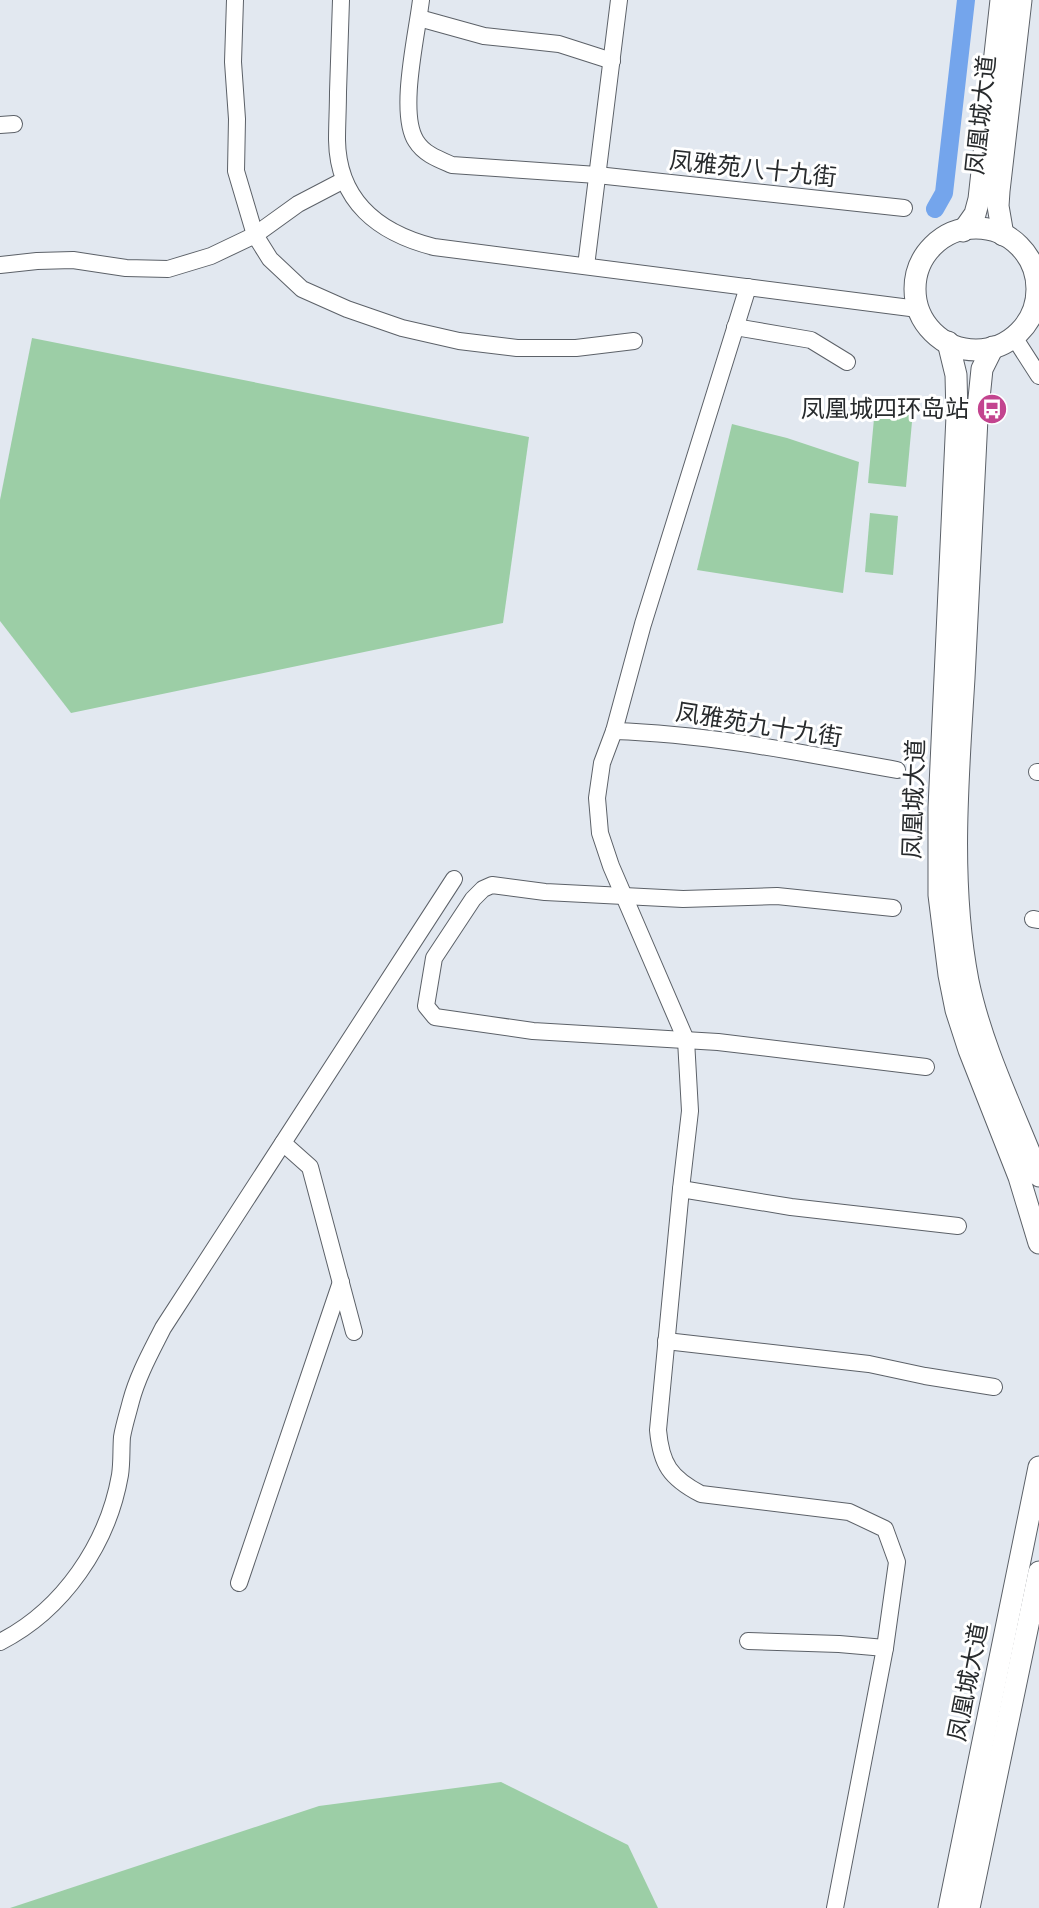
<svg xmlns="http://www.w3.org/2000/svg" width="1039" height="1908" font-family="Raleway,'Noto Sans SC',sans-serif">
<style>
.green{fill:#9ccea6}
.lines{fill:none;stroke-linecap:round;stroke-linejoin:round}
.canal{stroke:#74a5ec;stroke-width:18}
.minor-casing{stroke:#5c6168;stroke-width:18}
.major-casing{stroke:#5c6168;stroke-width:23}
.minor{stroke:#fff;stroke-width:16}
.major{stroke:#fff;stroke-width:21}
.labels{text-anchor:middle;stroke-width:6;stroke-linejoin:round;paint-order:stroke}
.street-label{font-size:24px;fill:#282b2d;stroke:#fff}
.poi-label{font-size:24px;fill:#282b2d;stroke:#fff;text-anchor:end}
</style>
<rect width="100%" height="100%" fill="#e2e8f0"/>
<!-- green -->
<g class="green">
<path d="M32,338L529,437L503,623L71,713L0,621V500Z"/>
<path d="M875,408L913,411L906,487L868,483Z"/>
<path d="M732,424L787,438L859,462L843,593L697,570Z"/>
<path d="M870,513L898,516L893,575L865,572Z"/>
<path d="M501,1782L628,1845L658,1908H10L319,1806Z"/>
</g>
<g class="lines">
<!-- canal -->
<path class="canal" d="M935,209L944,193L966,0"/>
<!-- minor casing -->
<g class="minor-casing">
<g id="minor">
<path d="M235,0L233,62L237,119L236,171L255,235L270,259L302,289L347,309L402,328L459,341L517,348H576L634,341"/>
<path d="M341,0C340,31 339,61 338,92C338,108 337,124 337,140C338,202 379,233 434,247L918,309"/>
<path d="M421,0C417,34 398,113 416,141C424,154 438,159 452,165L597,175L904,208"/>
<path d="M419,18L484,36L559,44L612,61"/>
<path d="M0,125L14,124"/>
<path d="M0,265L37,261L73,260L126,268L168,269L211,256L255,235L298,204L344,180"/>
<path d="M586,266L619,0"/>
<path d="M748,287L643,624L614,731L602,763L597,798L600,833L611,866L686,1040L690,1111L681,1189L658,1430C661,1464 670,1478 701,1494L849,1512L885,1529L897,1562L885,1648L835,1908"/>
<path d="M735,327L811,340L847,362"/>
<path d="M1014,337L1039,376"/>
<path d="M614,731C709,734 803,753 897,770"/>
<path d="M1037,772H1039"/>
<path d="M893,908L777,896L683,899L545,892L492,885L483,889L473,899L434,958L426,1006L435,1017L533,1031L718,1042L926,1067"/>
<path d="M1033,919L1039,920"/>
<path d="M283,1143L310,1167L354,1332"/>
<path d="M681,1189L791,1207L958,1226"/>
<path d="M666,1341L869,1364L925,1376L994,1387"/>
<path d="M239,1583L341,1282"/>
<path d="M748,1641L839,1644L885,1648"/>
<path d="M0,1642C63,1610 108,1544 120,1475C122,1462 121,1450 122,1437C124,1425 128,1413 131,1401C138,1375 151,1352 163,1328L454,879"/>
</g>
</g>
<!-- major casing -->
<g class="major-casing">
<g id="major">
<circle cx="976" cy="289" r="61"/>
<path d="M963,231L975,214L979,199L1001,0"/>
<path d="M1003,235L998,206L999,191L1021,0"/>
<path d="M948,342L956,375L957,416L939,808V895L949,975L956,1010L969,1050L1019,1177L1039,1243"/>
<path d="M993,347L982,369L977,418C973,505 969,592 964,678C958,778 949,882 968,981C982,1048 1014,1112 1039,1176"/>
<path d="M949,1908L1039,1467"/>
<path d="M969,1908L1039,1572"/>
</g>
</g>
<!-- minor -->
<use href="#minor" class="minor"/>
<!-- major -->
<use href="#major" class="major"/>
</g>
<!-- icons -->
<defs>
<g id="bus-disc" transform="scale(1.575)"><circle r="9.5" fill="#c3448f" stroke="#fff"/><path d="M-5-6H5V4H4V6H2V4H-2V6H-4V4H-5ZM-3.5-4V0h7V-4ZM-3.5 1.2v1.5H-2V1.2ZM2 1.2v1.5H3.5V1.2Z" fill="#fff"/></g>
</defs>
<g fill-rule="evenodd">
<use href="#bus-disc" x="992" y="409"/>
</g>
<g class="labels">
<!-- street labels -->
<g class="street-label">
<text transform="translate(981 115) rotate(-84)" y="8">凤凰城大道</text>
<text transform="translate(753 169) rotate(6)" y="8">凤雅苑八十九街</text>
<text transform="translate(759 725) rotate(9)" y="8">凤雅苑九十九街</text>
<text transform="translate(914 799) rotate(-88)" y="8">凤凰城大道</text>
<text transform="translate(968 1682) rotate(-79)" y="8">凤凰城大道</text>
</g>
<!-- poi labels -->
<g class="poi-label">
<text x="969" y="417">凤凰城四环岛站</text>
</g>
</g>
</svg>
